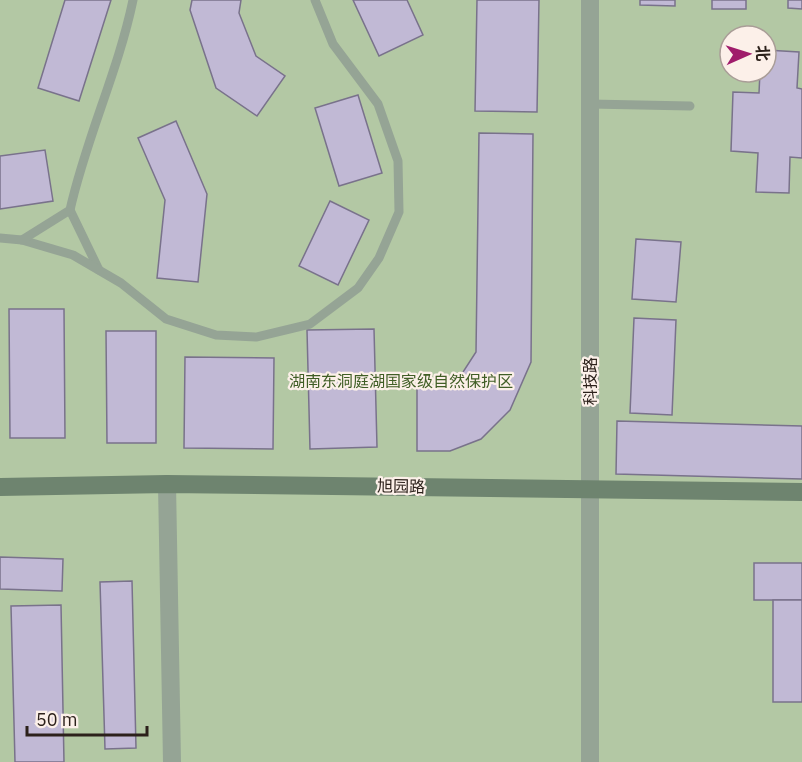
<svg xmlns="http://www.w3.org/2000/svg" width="802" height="762" font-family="'IBM Plex Sans','Noto Sans SC',sans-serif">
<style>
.green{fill:#b3c8a4;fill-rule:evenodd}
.building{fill:#c1b9d5;stroke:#79728b;stroke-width:1.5}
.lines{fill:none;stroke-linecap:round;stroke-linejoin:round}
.lane{stroke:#95a495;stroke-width:9}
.street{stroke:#95a495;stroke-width:18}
.secondary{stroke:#6e846f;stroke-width:18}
.labels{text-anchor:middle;stroke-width:4.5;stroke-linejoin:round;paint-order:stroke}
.park-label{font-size:16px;fill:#405e26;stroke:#fcf0e9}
.street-label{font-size:16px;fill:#2c211b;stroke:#fcf0e9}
</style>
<rect width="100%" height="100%" fill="#fcdfce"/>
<!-- green -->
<path class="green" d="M0,0H802V762H0ZM730,36H766V72H730Z"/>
<!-- building -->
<g class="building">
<path d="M65,0H111L79,101L38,88Z"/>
<path d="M192,0H241L239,13L256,56L285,76L257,116L216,88L190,10Z"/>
<path d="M353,0H407L423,35L379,56Z"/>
<path d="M477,0H539L537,112L475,111Z"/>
<path d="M640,0H675V6L640,5Z"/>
<rect x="712" y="0" width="34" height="9"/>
<path d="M788,0H802V9L788,8Z"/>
<path d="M766,50L799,52L797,88L802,89V158L790,157L789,193L756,192L758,153L731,151L733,92L759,93L760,72H766Z"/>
<path d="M358,95L382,173L339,186L315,108Z"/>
<path d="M176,121L207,194L198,282L157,278L165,200L138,138Z"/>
<path d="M479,133L533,134L531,362L510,410L481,439L450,451H417V386H454L476,352Z"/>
<path d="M45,150L53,201L0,209V156Z"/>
<path d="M330,201L369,220L338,285L299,266Z"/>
<path d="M636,239L681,242L676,302L632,299Z"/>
<path d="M9,309H64L65,438H10Z"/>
<path d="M634,318L676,320L672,415L630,413Z"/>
<path d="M374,329L377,447L310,449L307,330Z"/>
<path d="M106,331H156V443H107Z"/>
<path d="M185,357L274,358L273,449L184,448Z"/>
<path d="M617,421L802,426V479L616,474Z"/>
<path d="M0,557L63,559L62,591L0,589Z"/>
<rect x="754" y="563" width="48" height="37"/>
<path d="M132,581L136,748L105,749L100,582Z"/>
<rect x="773" y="600" width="29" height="102"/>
<path d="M61,605L64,762H15L11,606Z"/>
</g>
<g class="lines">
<!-- lane -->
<g class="lane">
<path d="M590,104L690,106"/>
<path d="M70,210L99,270"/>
<path d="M0,238L22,240L73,255L121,283L166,319L216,335L256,337L310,324L358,288L379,258L399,212L398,161L378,104L333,44L315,0"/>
<path d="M22,240L70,210C86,138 118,72 133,0"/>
</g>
<!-- street -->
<g class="street">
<path d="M167,484L172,762"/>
<path d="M590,762V0"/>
</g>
<!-- secondary -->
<path class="secondary" d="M0,487L167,484L802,492"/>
</g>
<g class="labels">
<!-- park labels -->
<g class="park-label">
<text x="401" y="387">湖南东洞庭湖国家级自然保护区</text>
</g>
<!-- street labels -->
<g class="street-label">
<text transform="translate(590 381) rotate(-90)" y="6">科技路</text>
<text transform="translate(401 486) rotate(1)" y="6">旭园路</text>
</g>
</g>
<!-- north arrow -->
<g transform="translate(748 54) rotate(87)"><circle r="28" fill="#fcf0e9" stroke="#a99d97" stroke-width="1.5"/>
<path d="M0-4.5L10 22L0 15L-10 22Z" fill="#a01c6b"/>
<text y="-9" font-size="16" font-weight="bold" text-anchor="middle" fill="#2c211b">北</text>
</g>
<!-- scale -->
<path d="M27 726v9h120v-9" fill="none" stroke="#2c211b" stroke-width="3"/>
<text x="36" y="726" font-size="18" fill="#2c211b" stroke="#fcf0e9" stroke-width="4.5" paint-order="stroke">50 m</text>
</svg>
